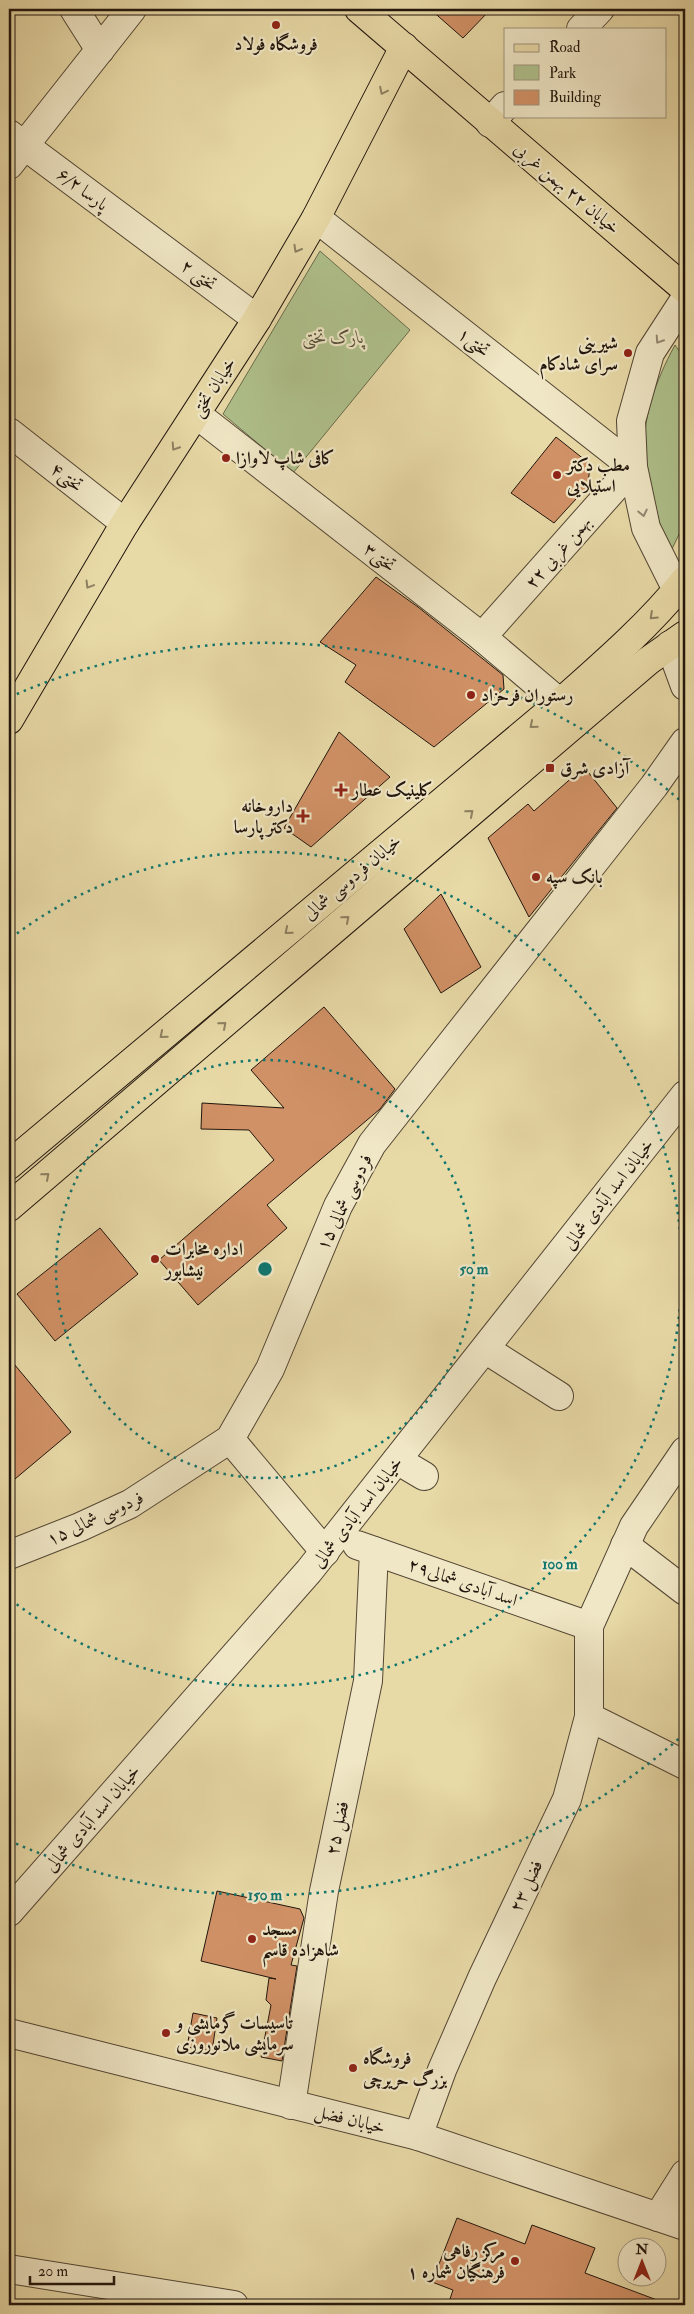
<svg xmlns="http://www.w3.org/2000/svg" width="694" height="2314" font-family="'IM FELL Double Pica',Amiri,serif">
<style>
.green{fill:#afc18c;stroke:#686b4c}
.building{fill:#d19166;stroke:#21150d}
.lines{fill:none;stroke-linecap:round;stroke-linejoin:round}
.minor-casing{stroke:#534634;stroke-width:30}
.major-casing{stroke:#21150d;stroke-width:30}
.minor{stroke:#f0e7c6;stroke-width:28}
.major{stroke:#e8daa7;stroke-width:28}
.oneway{stroke:#8e8162}
.oneway2{stroke:#938873}
.ring{fill:none;stroke:#0f766e;stroke-width:2.5;stroke-dasharray:2.5 5}
.poi-dot{fill:#8f2418;stroke:#f0e7c6;stroke-width:2}
.labels{text-anchor:middle;stroke-width:4.5;stroke-linejoin:round;paint-order:stroke}
.poi-label{font-size:18px;font-weight:bold;fill:#21150d;stroke:#f0e7c6;text-anchor:start}
.street-label{font-size:18px;fill:#21150d;stroke:#f0e7c6}
.park-label{font-size:18px;font-style:italic;fill:#535139;stroke:#f0e7c6}
.centre{fill:#0f766e;stroke:#f0e7c6;stroke-width:2.5}
.ring-label{font-size:15px;text-anchor:middle;font-weight:bold;fill:#0f766e;stroke:#f0e7c6;stroke-width:4.5;stroke-linejoin:round;paint-order:stroke}
</style>
<rect width="100%" height="100%" fill="#e8daa7"/>
<filter id="stains"><feTurbulence type="fractalNoise" baseFrequency=".004" numOctaves="4"/><feColorMatrix values="0 0 0 0 .2 0 0 0 0 .09 0 0 0 0 .02 0 0 0 .5 -.17"/></filter>
<radialGradient id="worn" r=".72"><stop offset=".6" stop-color="#630" stop-opacity="0"/><stop offset="1" stop-color="#630" stop-opacity=".3"/></radialGradient>
<!-- green -->
<g class="green">
<path d="M320,251L410,330L293,473L223,414Z"/>
<path d="M675,345L685,359V522L671,551C636,471 633,423 675,345Z"/>
</g>
<!-- building -->
<g class="building">
<path d="M430,9H491L463,38Z"/>
<path d="M556,437L590,464L588,486L554,523L511,493Z"/>
<path d="M376,577L418,607L503,675L504,689L434,747L345,682L356,665L320,642Z"/>
<path d="M339,732L390,777L311,847L284,828Z"/>
<path d="M584,767L617,808L529,917L488,838L528,804L534,811Z"/>
<path d="M441,894L481,967L441,993L404,929Z"/>
<path d="M324,1007L395,1089L380,1109L267,1205L287,1228L198,1305L159,1260L274,1160L249,1130L201,1129L202,1103L284,1108L251,1070Z"/>
<path d="M100,1228L138,1274L55,1341L17,1294Z"/>
<path d="M9,1358L71,1432L9,1484Z"/>
<path d="M217,1891L300,1909L304,1918L291,1965L297,1966L282,2061L261,2057L271,2005L266,2000L269,1978L276,1979L201,1961Z"/>
<path d="M193,2013L217,2018L212,2051L187,2047Z"/>
<path d="M457,2218L525,2244L532,2225L595,2248L585,2273L665,2303L664,2305H448L453,2290L432,2282Z"/>
</g>
<g class="lines">
<!-- minor casing -->
<g class="minor-casing">
<g id="minor">
<path d="M74,9L100,50"/>
<path d="M581,29L600,9"/>
<path d="M490,123L505,106"/>
<path d="M9,134L257,319"/>
<path d="M9,165L132,9"/>
<path d="M316,218L633,467L482,637"/>
<path d="M196,414L482,637L560,703"/>
<path d="M9,432L125,523"/>
<path d="M677,590L646,528L633,467L631,421L650,353L685,299"/>
<path d="M670,645L685,686"/>
<path d="M485,1349L559,1396"/>
<path d="M230,1439L325,1552"/>
<path d="M397,1460L424,1476"/>
<path d="M357,1545L589,1626"/>
<path d="M625,1545L685,1591"/>
<path d="M9,1555L80,1527L130,1504L230,1439L270,1369L338,1206L372,1144L654,786L685,742"/>
<path d="M589,1717L685,1765"/>
<path d="M9,1912L309,1571L685,1095"/>
<path d="M9,2033L418,2136L685,2226"/>
<path d="M291,2105L324,1891L368,1681L374,1551"/>
<path d="M418,2136L442,2070L482,1978L567,1799L589,1717V1626L634,1526L685,1451"/>
<path d="M658,2217L685,2174"/>
<path d="M9,2269L234,2305"/>
</g>
</g>
<!-- major casing -->
<g class="major-casing">
<g id="major">
<path d="M359,9L685,289"/>
<path d="M9,720L125,523L257,319L316,218L404,47"/>
<path d="M9,1165L560,703C604,664 649,625 685,580"/>
<path d="M9,1207L648,661L685,635"/>
</g>
</g>
<!-- minor -->
<use href="#minor" class="minor"/>
<!-- major -->
<use href="#major" class="major"/>
</g>
<!-- one-way arrows -->
<defs><path id="oneway-chevron" d="M-2-3.5L2.5 0L-2 3.5" fill="none" stroke-width="1.6" stroke-linecap="round" stroke-linejoin="round" transform="scale(1.25)"/></defs>
<g class="oneway">
<use href="#oneway-chevron" transform="translate(383 91) rotate(116)"/>
<use href="#oneway-chevron" transform="translate(297 249) rotate(120)"/>
<use href="#oneway-chevron" transform="translate(175 447) rotate(123)"/>
<use href="#oneway-chevron" transform="translate(89 585) rotate(121)"/>
<use href="#oneway-chevron" transform="translate(653 616) rotate(137)"/>
<use href="#oneway-chevron" transform="translate(533 725) rotate(140)"/>
<use href="#oneway-chevron" transform="translate(470 813) rotate(-41)"/>
<use href="#oneway-chevron" transform="translate(346 919) rotate(-41)"/>
<use href="#oneway-chevron" transform="translate(288 931) rotate(140)"/>
<use href="#oneway-chevron" transform="translate(223 1025) rotate(-41)"/>
<use href="#oneway-chevron" transform="translate(163 1035) rotate(140)"/>
<use href="#oneway-chevron" transform="translate(46 1176) rotate(-41)"/>
</g>
<g class="oneway2">
<use href="#oneway-chevron" transform="translate(659 340) rotate(123)"/>
<use href="#oneway-chevron" transform="translate(643 513) rotate(78)"/>
</g>
<!-- distance rings -->
<g class="ring">
<circle cx="265" cy="1269" r="209"/>
<path d="M11 938A417 417 0 1 1 11 1600"/>
<path d="M684 1734A626 626 0 0 1 10 1841M10 697A626 626 0 0 1 684 804"/>
</g>
<!-- markers -->
<g class="poi-dot">
<circle cx="276" cy="25" r="5"/>
<circle cx="628" cy="353" r="5"/>
<circle cx="226" cy="458" r="5"/>
<circle cx="557" cy="475" r="5"/>
<circle cx="471" cy="695" r="5"/>
<rect x="545" y="763" width="10" height="10" rx="2.5"/>
<path d="M338.5 782.5h5v5h5v5h-5v5h-5v-5h-5v-5h5z"/>
<path d="M300.5 808.5h5v5h5v5h-5v5h-5v-5h-5v-5h5z"/>
<circle cx="536" cy="877" r="5"/>
<circle cx="155" cy="1259" r="5"/>
<circle cx="252" cy="1939" r="5"/>
<circle cx="166" cy="2033" r="5"/>
<circle cx="353" cy="2068" r="5"/>
<circle cx="515" cy="2261" r="5"/>
</g>
<g class="labels">
<!-- poi labels -->
<g class="poi-label">
<text x="276" y="50" text-anchor="middle">فروشگاه فولاد</text>
<text x="618" y="349" text-anchor="end">شیرینی<tspan x="618" dy="21">سرای شادکام</tspan></text>
<text x="236" y="464">كافى شاپ لاوازا</text>
<text x="567" y="471">مطب دکتر<tspan x="567" dy="21">استیلایی</tspan></text>
<text x="481" y="701">رستوران فرحزاد</text>
<text x="560" y="774">آزادی شرق</text>
<text x="352" y="796">کلینیک عطار</text>
<text x="293" y="812" text-anchor="end">داروخانه<tspan x="293" dy="21">دکتر پارسا</tspan></text>
<text x="546" y="883">بانک سپه</text>
<text x="165" y="1255">اداره مخابرات<tspan x="165" dy="21">نیشابور</tspan></text>
<text x="262" y="1935">مسجد<tspan x="262" dy="21">شاهزاده قاسم</tspan></text>
<text x="176" y="2029">تاسیسات گرمایشی و<tspan x="176" dy="21">سرمایشی ملانوروزی</tspan></text>
<text x="363" y="2064">فروشگاه<tspan x="363" dy="21">بزرگ حریرچی</tspan></text>
<text x="505" y="2257" text-anchor="end">مرکز رفاهی<tspan x="505" dy="21">فرهنگیان شماره ۱</tspan></text>
</g>
<!-- street labels -->
<g class="street-label">
<text transform="translate(567 188) rotate(40)" y="6">خیابان ۲۲ بهمن غربی</text>
<text transform="translate(83 189) rotate(37)" y="6">پارسا ۶/۲</text>
<text transform="translate(199 275) rotate(37)" y="6">تختی ۲</text>
<text transform="translate(474 342) rotate(38)" y="6">تختی۱</text>
<text transform="translate(213 387) rotate(-57)" y="6">خیابان تختی</text>
<text transform="translate(67 477) rotate(38)" y="6">تختی۴</text>
<text transform="translate(558 552) rotate(-49)" y="6">۲۲ بهمن غربی</text>
<text transform="translate(380 557) rotate(38)" y="6">تختی۳</text>
<text transform="translate(352 877) rotate(-40)" y="6">خیابان فردوسی شمالی</text>
<text transform="translate(608 1194) rotate(-52)" y="6">خیابان اسد آبادی شمالی</text>
<text transform="translate(344 1202) rotate(-64)" y="6">فردوسی شمالی ۱۵</text>
<text transform="translate(357 1512) rotate(-52)" y="6">خیابان اسد آبادی شمالی</text>
<text transform="translate(95 1518) rotate(-25)" y="6">فردوسی شمالی ۱۵</text>
<text transform="translate(463 1582) rotate(19)" y="6">اسد آبادی شمالی۲۹</text>
<text transform="translate(92 1818) rotate(-49)" y="6">خیابان اسد آبادی شمالی</text>
<text transform="translate(337 1828) rotate(-78)" y="6">فضل ۲۵</text>
<text transform="translate(526 1886) rotate(-65)" y="6">فضل ۲۳</text>
<text transform="translate(350 2119) rotate(14)" y="6">خیابان فضل</text>
</g>
<!-- park labels -->
<g class="park-label">
<text x="333" y="343">پارک تختی</text>
</g>
</g>
<circle cx="265" cy="1269" r="8" class="centre"/>
<g class="ring-label">
<text x="474" y="1274">50 m</text>
<text x="560" y="1569">100 m</text>
<text x="265" y="1900">150 m</text>
</g>
<!-- margin -->
<rect width="694" height="2314" fill="none" stroke="#e8daa7" stroke-width="30"/>
<rect x="10" y="10" width="674" height="2294" fill="none" stroke="#21150d" stroke-width="2.5"/>
<rect x="15" y="15" width="664" height="2284" fill="none" stroke="#21150d"/>
<!-- legend -->
<rect x="504" y="28" width="162" height="90" fill="#f0e7c6" stroke="#9d937c"/>
<rect x="514" y="44" width="25" height="8" fill="#e8daa7" stroke="#9d937c"/>
<text x="549" y="52" font-size="15" fill="#21150d">Road</text>
<rect x="514" y="65" width="25" height="15" fill="#afc18c" stroke="#9d937c"/>
<text x="549" y="78" font-size="15" fill="#21150d">Park</text>
<rect x="514" y="90" width="25" height="15" fill="#d19166" stroke="#9d937c"/>
<text x="549" y="102" font-size="15" fill="#21150d">Building</text>
<!-- north arrow -->
<g transform="translate(642 2262)"><circle r="24" fill="#f0e7c6" stroke="#9d937c"/>
<path d="M0-4L9 19L0 12L-9 19Z" fill="#8f2418"/>
<text y="-8" font-size="14" font-weight="bold" text-anchor="middle" fill="#21150d">N</text>
</g>
<!-- scale -->
<path d="M30 2276v8h84v-8" fill="none" stroke="#21150d" stroke-width="2.5"/>
<text x="38" y="2276" font-size="15" fill="#21150d" stroke="#f0e7c6" stroke-width="4" paint-order="stroke">20 m</text>
<rect width="100%" height="100%" filter="url(#stains)"/>
<rect width="100%" height="100%" fill="url(#worn)"/>
</svg>
